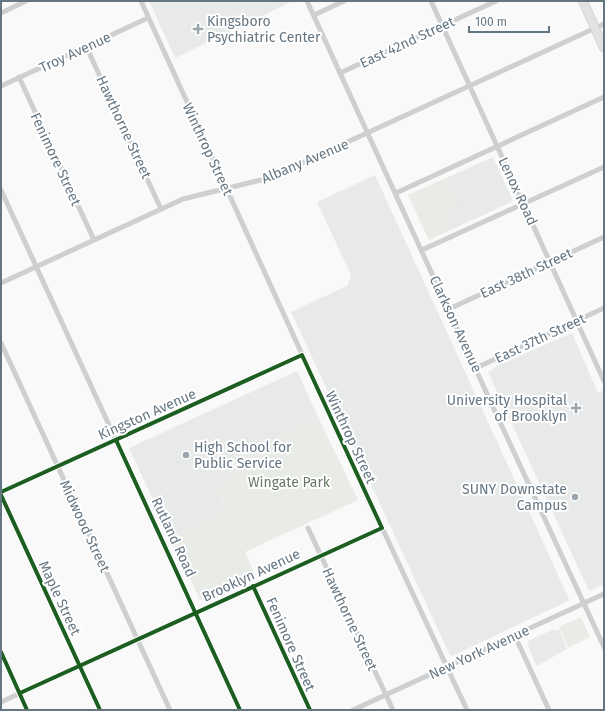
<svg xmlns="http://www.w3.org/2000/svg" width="605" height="711" font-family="'Fira Sans',sans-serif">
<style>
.built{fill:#e8e9e9}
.green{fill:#e8ebe6}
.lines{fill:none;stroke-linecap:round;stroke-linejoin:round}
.highway-casing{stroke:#d5d6d6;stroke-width:10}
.minor{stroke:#cecfd0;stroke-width:5}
.highway{stroke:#e1e2e2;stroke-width:8}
.cycleway-casing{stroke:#fff;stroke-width:6}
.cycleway{stroke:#1b5e20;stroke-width:4}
.poi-dot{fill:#99a4ac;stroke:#fff;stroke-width:1.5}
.labels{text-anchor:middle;stroke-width:4;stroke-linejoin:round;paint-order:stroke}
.poi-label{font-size:14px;fill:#657683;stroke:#fff;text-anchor:start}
.street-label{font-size:14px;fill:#657683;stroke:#fff}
.park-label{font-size:14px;fill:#687a64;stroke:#fff}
</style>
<rect width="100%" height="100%" fill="#f9f9f9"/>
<!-- built -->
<g class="built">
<path d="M149,1H293L175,58Z"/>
<path d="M493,157L513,201L429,240L408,195Z"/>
<path d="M375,175L569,599L568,601L452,656L450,655L291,312L347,286L351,275L317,202Z"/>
<path d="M572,333L598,393L604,390V584L589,591L488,372L499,365Z"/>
<path d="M297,371L319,419L223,463L232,482L217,488L228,512L171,538L129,448Z"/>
<path d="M554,629L555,631L559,629L567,649L537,666L527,644L529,643L528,641Z"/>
</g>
<!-- green -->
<g class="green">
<path d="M447,178L452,189L450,190L457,206L443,213L451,229L429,240L408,195Z"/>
<path d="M319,419L358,500L245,552L255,575L200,600L171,538L228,512L217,487L232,482L223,463Z"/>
<path d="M581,617L590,637L568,648L559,627Z"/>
</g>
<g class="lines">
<!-- highway casing -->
<g class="highway-casing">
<path id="highway" d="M583,1L604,48"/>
</g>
<!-- minor -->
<g class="minor">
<path d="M141,1L378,521L385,534L467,710"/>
<path d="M307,1C406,217 504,432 604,647"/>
<path d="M431,1L604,381"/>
<path d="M1,13L26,1"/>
<path d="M314,15L344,1"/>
<path d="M86,46L161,209"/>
<path d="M340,73L496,1"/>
<path d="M19,77L94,240"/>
<path d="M1,86L148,18"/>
<path d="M1,190L240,710"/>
<path d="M396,193L604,97"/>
<path d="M422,250L604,167"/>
<path d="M1,283L183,199L269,178L604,24"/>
<path d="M449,309L604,237"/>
<path d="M1,343L170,710"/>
<path d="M476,368L604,308"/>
<path d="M1,492L302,355"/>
<path d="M1,495L100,710"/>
<path d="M308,528L393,710"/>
<path d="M253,586L310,710"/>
<path d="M515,636L549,710"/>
<path d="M1,652L27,710"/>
<path d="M1,702L382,528"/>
<path d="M353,710L604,594"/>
</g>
<!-- highway -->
<use href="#highway" class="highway"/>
<!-- cycleway casing -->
<g class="cycleway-casing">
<g id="cycleway">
<path d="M116,440L240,710"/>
<path d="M1,492L302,355L382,528L20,693"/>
<path d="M1,495L100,710"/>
<path d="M253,586L310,710"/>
<path d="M1,652L27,710"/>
</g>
</g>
<!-- cycleway -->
<use href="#cycleway" class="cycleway"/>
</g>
<!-- markers -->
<g class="poi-dot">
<path d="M196 23h4v4h4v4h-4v4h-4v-4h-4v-4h4z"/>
<path d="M574 402h4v4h4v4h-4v4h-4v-4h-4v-4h4z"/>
<circle cx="186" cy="455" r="4"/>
<circle cx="575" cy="497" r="4"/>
</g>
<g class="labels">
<!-- poi labels -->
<g class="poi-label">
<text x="207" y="26">Kingsboro<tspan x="207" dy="16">Psychiatric Center</tspan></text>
<text x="567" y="405" text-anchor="end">University Hospital<tspan x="567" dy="16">of Brooklyn</tspan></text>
<text x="194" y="452">High School for<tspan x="194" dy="16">Public Service</tspan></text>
<text x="567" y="494" text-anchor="end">SUNY Downstate<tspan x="567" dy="16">Campus</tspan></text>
</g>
<!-- street labels -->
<g class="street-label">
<text transform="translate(407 42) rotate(-25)" y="5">East 42nd Street</text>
<text transform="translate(75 52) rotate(-25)" y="5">Troy Avenue</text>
<text transform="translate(124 127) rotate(65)" y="5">Hawthorne Street</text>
<text transform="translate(208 149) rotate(65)" y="5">Winthrop Street</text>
<text transform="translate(56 159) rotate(65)" y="5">Fenimore Street</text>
<text transform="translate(305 161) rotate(-23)" y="5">Albany Avenue</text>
<text transform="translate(518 191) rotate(65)" y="5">Lenox Road</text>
<text transform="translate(526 273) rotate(-25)" y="5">East 38th Street</text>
<text transform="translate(456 324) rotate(65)" y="5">Clarkson Avenue</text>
<text transform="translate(540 338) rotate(-25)" y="5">East 37th Street</text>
<text transform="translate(147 414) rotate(-24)" y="5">Kingston Avenue</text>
<text transform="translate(351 437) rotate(65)" y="5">Winthrop Street</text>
<text transform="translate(85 526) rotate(65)" y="5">Midwood Street</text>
<text transform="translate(174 537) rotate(65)" y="5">Rutland Road</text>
<text transform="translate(251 575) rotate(-25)" y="5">Brooklyn Avenue</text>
<text transform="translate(60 598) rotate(65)" y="5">Maple Street</text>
<text transform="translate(350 619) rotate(65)" y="5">Hawthorne Street</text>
<text transform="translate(291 644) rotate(66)" y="5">Fenimore Street</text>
<text transform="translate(479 652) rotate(-25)" y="5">New York Avenue</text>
</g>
<!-- park labels -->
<g class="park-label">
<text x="289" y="487">Wingate Park</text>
</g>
</g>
<!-- border -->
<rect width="605" height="711" fill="none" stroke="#657683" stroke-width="4"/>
<!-- scale -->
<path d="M469 26v6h80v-6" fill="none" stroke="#657683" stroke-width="2"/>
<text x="475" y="26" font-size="12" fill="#657683" stroke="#ffffff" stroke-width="3" paint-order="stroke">100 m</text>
</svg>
